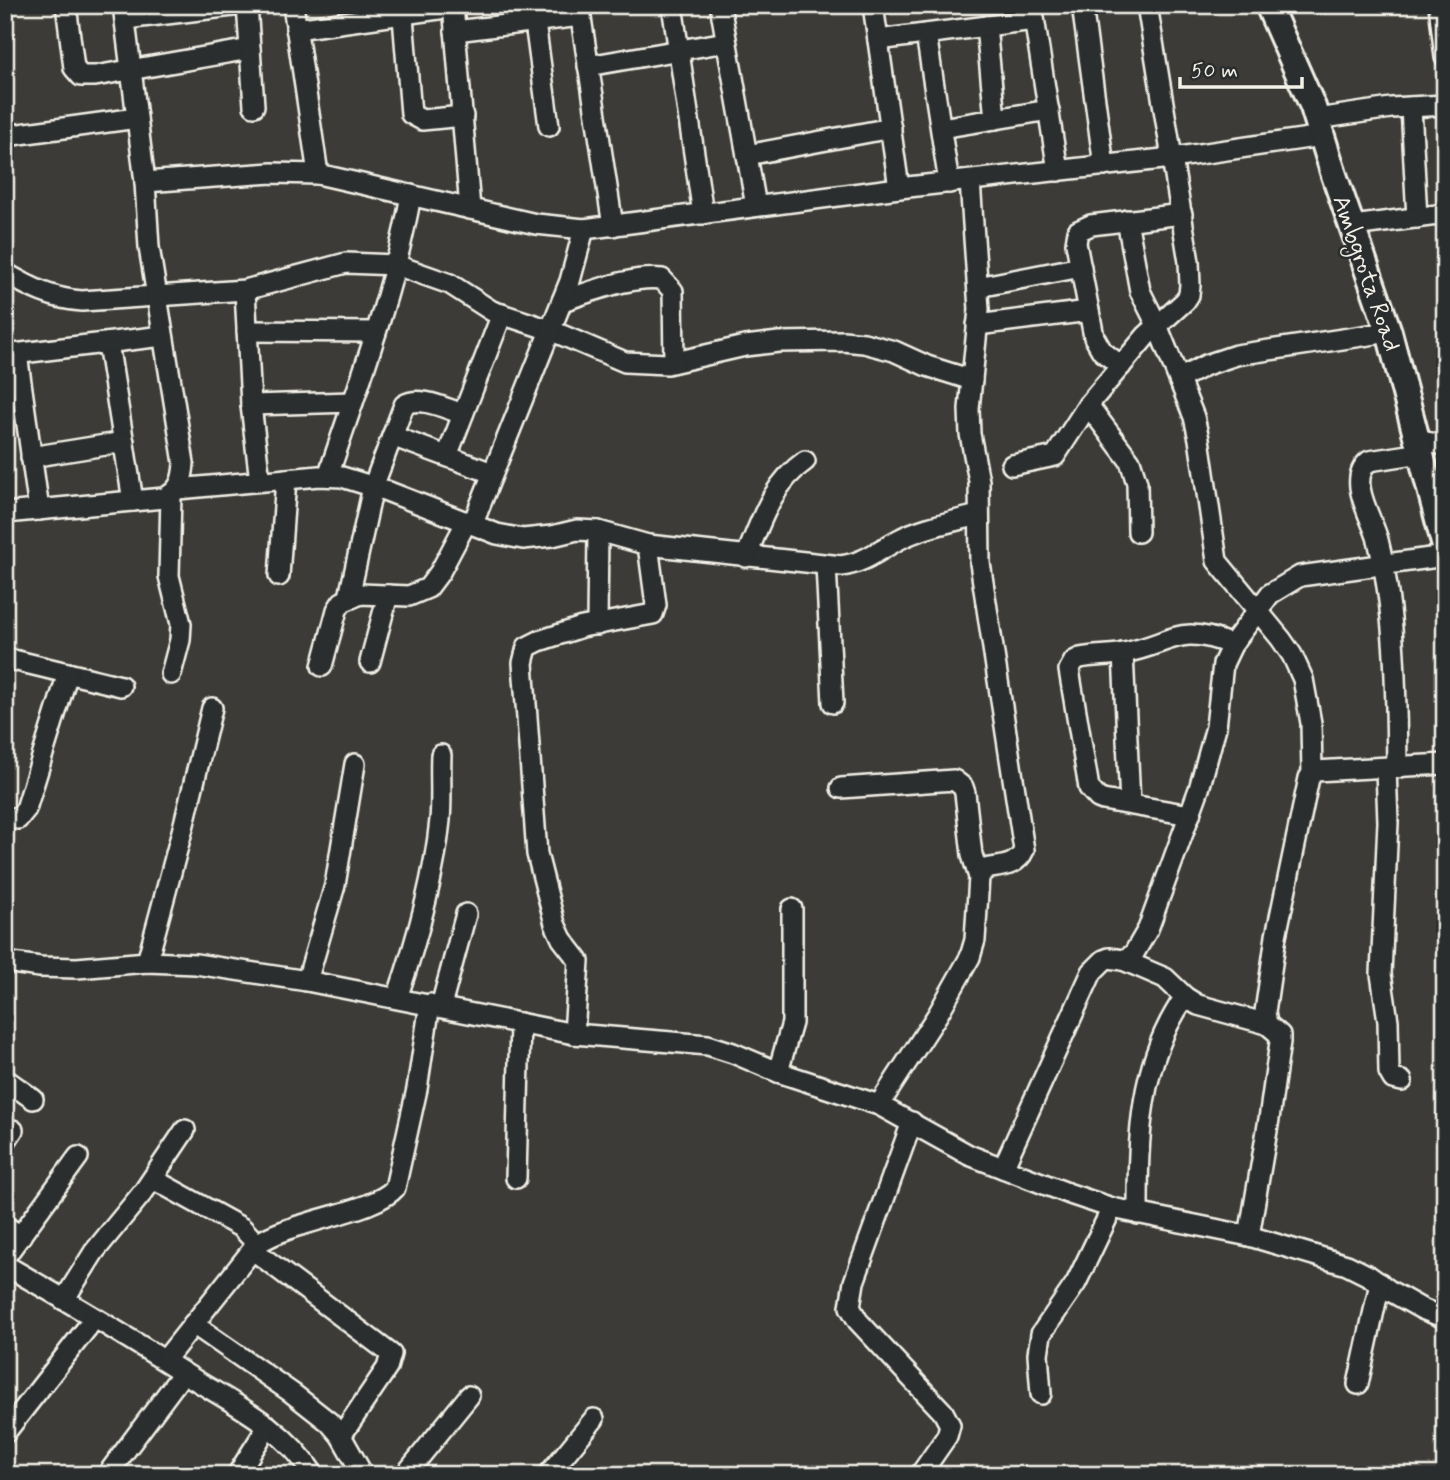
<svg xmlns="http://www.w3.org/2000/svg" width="1450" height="1480" font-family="Mynerve,sans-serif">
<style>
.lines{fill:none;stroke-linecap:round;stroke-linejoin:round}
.minor-casing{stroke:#f4f1e8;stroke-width:24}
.major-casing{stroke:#f4f1e8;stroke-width:30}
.minor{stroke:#2a2d2e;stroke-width:19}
.major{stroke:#2a2d2e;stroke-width:24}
.labels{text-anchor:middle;stroke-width:5;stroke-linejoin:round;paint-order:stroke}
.street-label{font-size:24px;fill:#f4f1e8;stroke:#2a2d2e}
</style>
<rect width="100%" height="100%" fill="#3c3b37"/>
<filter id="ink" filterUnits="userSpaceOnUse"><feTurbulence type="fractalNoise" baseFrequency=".0143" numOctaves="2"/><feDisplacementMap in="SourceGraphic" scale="14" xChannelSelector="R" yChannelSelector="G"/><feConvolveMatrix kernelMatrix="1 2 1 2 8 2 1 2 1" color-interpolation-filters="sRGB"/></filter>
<g filter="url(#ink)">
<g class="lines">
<!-- minor casing -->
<g class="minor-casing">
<g id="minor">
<path d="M66,5L74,68L81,76H95L250,49"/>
<path d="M247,5L254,106"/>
<path d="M293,5L318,174"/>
<path d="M402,5L411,114L422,120L463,116"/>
<path d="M453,5L470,209"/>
<path d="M579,5L613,226"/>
<path d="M672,5L703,214"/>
<path d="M720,5L756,206"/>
<path d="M873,5L899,188"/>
<path d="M1032,5L1058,171"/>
<path d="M1082,5L1104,166"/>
<path d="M1439,5L1445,57"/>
<path d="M125,19L241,5"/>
<path d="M535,23L549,126"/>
<path d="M986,26L995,119"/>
<path d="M296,29L453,7"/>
<path d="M455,31L581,16"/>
<path d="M926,34L949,183"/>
<path d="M878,40L1034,20"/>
<path d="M588,66L726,42"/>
<path d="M1411,107L1417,218"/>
<path d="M1317,119L1391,108L1445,105"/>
<path d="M941,128L1049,110"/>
<path d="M5,136L137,118"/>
<path d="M747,155L891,128"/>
<path d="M145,182L272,173L318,174L536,224L584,229L899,188L1172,158L1322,136"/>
<path d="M1127,220L1140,291L1157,325L1194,417L1199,439L1217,561L1281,639L1292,655L1303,679L1311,723L1312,773"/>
<path d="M1353,226L1445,214"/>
<path d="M5,273C31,288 52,299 82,301L245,290L346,263L396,265L450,284L492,311L550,330L625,362L667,364L745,346L779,342L843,341L864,343L894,351L927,366L972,380"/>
<path d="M978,287L1081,267"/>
<path d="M245,290L251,405L260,481"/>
<path d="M562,301C591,292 632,275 662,279L673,291L674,362"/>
<path d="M977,325L1089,311"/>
<path d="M247,331L376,332"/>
<path d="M108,343L133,501"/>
<path d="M17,354L39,510"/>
<path d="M5,355L163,336"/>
<path d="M1121,366L1102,351L1094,337L1076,243L1078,231L1091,225L1182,214"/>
<path d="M1179,379L1206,365L1236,355L1389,332"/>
<path d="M251,405L353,402"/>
<path d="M1088,405L1130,461L1137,483L1138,532"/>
<path d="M392,436L492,473"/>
<path d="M1418,441L1445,445"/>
<path d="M447,456L502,314"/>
<path d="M31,457L124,442"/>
<path d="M1012,465L1055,456L1088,405L1146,336L1185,301L1189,295L1190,285L1189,262L1147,5"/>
<path d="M328,476C359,383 394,291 411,195"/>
<path d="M178,489L319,476L342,477L384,490L497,534L523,539L552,536L577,530L598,531L648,545L842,566C864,563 879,550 898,540C922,527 952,522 978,515"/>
<path d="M5,513L164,498C180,491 183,479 184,463L149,247L145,182L123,5"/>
<path d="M473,523L570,281L584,229"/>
<path d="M746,557C761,521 772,484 805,461"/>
<path d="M826,565L833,703"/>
<path d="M279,576L286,479"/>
<path d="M349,597L373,487L404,405C420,395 446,409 463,414"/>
<path d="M597,625L598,531"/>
<path d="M1123,653L1130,804"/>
<path d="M5,658L121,686"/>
<path d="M370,662L388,595"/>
<path d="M322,666L337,610L342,602L361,594L409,596L428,588L440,572L467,521"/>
<path d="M171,674L180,640L181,624L169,576L171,495"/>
<path d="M1397,768C1396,692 1396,614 1378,540C1372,517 1346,480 1369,461L1421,453"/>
<path d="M1386,769L1388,822L1381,974L1388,1021L1389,1072L1393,1079L1402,1081"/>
<path d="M841,788L954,780L963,787L965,793L972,855L979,877"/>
<path d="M1190,815L1103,800L1098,798L1089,788L1069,670L1074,661L1080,658C1094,655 1110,656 1124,653C1174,643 1178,623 1232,645"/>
<path d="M5,817L18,819L26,809L68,673"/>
<path d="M1123,960L1165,978L1185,997L1198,1005L1267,1024"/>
<path d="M5,962L40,967L77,968L147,962L196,964L307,981L574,1034L708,1045L733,1053L778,1072L879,1105L969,1155L1070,1194L1112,1208L1249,1236L1347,1265L1369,1276L1390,1291L1422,1309L1445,1318"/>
<path d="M147,962L184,824L212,708"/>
<path d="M307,981L335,885L355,764"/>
<path d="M397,998C417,940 434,881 440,820C442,798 440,776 441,755"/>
<path d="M441,1006L466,914"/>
<path d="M574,1034L579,961L562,939L555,924L537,854L523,663L527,647L539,641L582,627L653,614L656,605L648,545"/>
<path d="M778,1072L792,1023V909"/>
<path d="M5,1079L33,1099"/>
<path d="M879,1105L938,1014L970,957L975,940L979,877L985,869C1000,866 1017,867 1024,850L980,563L979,481L970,434L969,409L979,309L970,181"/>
<path d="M912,1122L854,1282L850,1307L858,1321L943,1412L950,1425L947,1436L920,1475"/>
<path d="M5,1142L13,1130"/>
<path d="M1003,1168L1092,972L1104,960L1109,958L1123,960L1133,955L1148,929L1199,789L1216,727L1223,664L1232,645L1270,594L1300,576L1445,556"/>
<path d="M516,1178L520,1023"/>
<path d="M153,1179L242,1228L257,1244"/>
<path d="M1138,1214C1138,1137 1139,1062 1185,997"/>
<path d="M5,1226L21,1236"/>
<path d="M1249,1236L1269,1119L1280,1042V1035L1267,1024L1265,1012L1276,936L1309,778L1315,771L1445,764"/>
<path d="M253,1250L391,1354L387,1368L341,1436"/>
<path d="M5,1257L78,1157"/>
<path d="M5,1265C66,1300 126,1336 184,1373C233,1404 282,1425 314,1475"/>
<path d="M64,1300L94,1252L144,1191L185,1130"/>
<path d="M193,1324L292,1393L329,1422L341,1436L363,1475"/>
<path d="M165,1360L257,1244C291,1220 374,1213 395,1188L417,1089L430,1004"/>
<path d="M1358,1384L1380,1283"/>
<path d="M1041,1394L1038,1354L1041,1334L1076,1283L1112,1208"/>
<path d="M5,1433L94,1319"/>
<path d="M107,1475L183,1373"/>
<path d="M237,1475L268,1426"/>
<path d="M405,1475L469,1396"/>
<path d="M548,1475L594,1419"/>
</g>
</g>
<!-- major casing -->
<g class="major-casing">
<path id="major" d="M1268,5L1313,107L1334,175L1389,332L1445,547"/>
</g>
<!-- minor -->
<use href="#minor" class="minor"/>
<!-- major -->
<use href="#major" class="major"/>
</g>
</g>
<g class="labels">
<!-- street labels -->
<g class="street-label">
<text transform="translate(1367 273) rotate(71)" y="8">Ambgrota Road</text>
</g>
</g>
<!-- margin -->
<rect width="1450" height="1480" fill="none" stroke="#2a2d2e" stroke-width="28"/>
<rect x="14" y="14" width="1422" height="1452" fill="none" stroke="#f4f1e8" stroke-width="2.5" filter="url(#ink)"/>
<!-- scale -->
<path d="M1180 77v10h122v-10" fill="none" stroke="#f4f1e8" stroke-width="3.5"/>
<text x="1191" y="77" font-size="21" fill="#f4f1e8" stroke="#2a2d2e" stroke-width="5" paint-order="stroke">50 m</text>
</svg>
